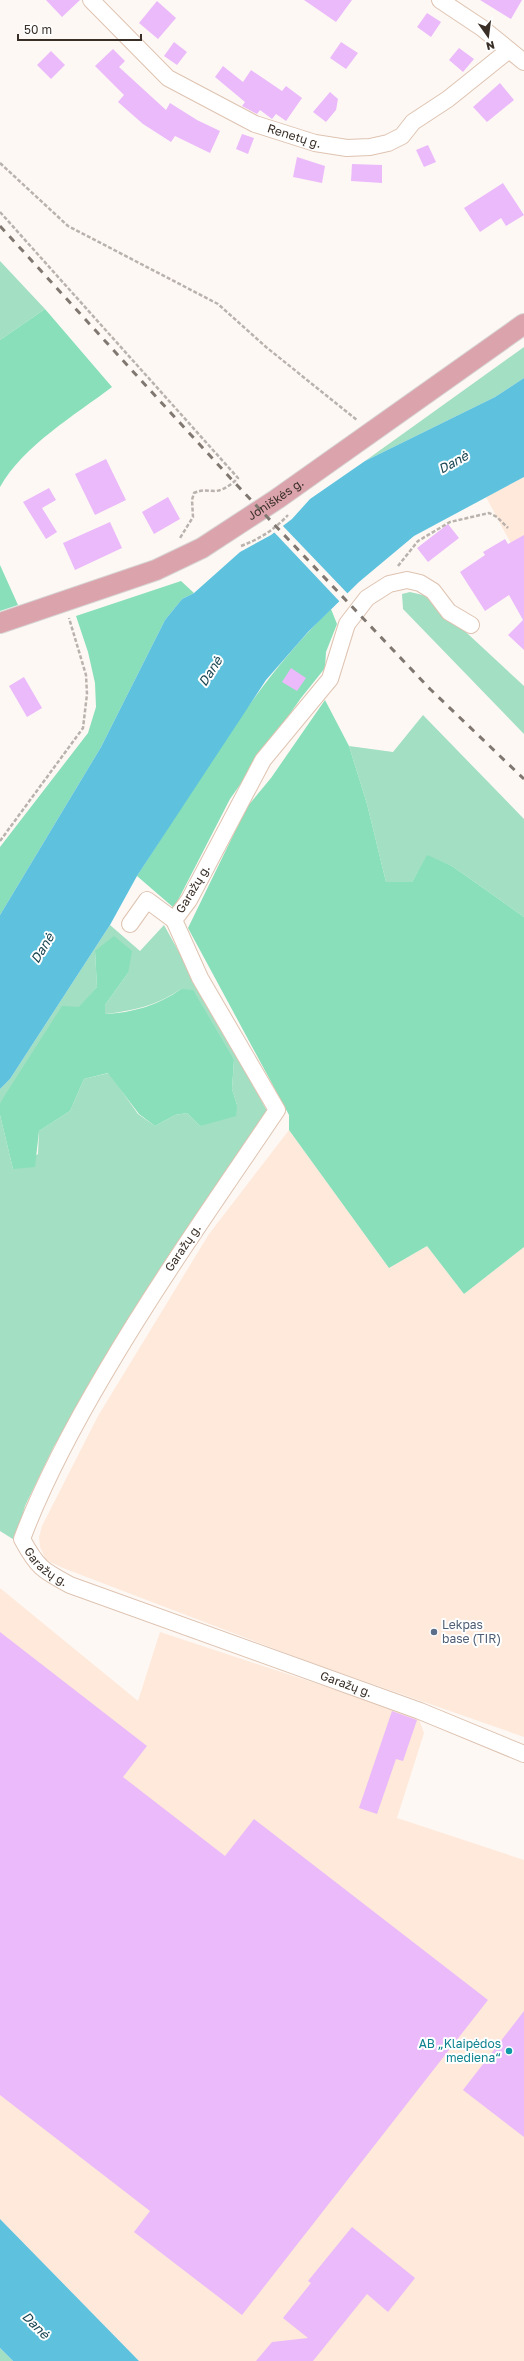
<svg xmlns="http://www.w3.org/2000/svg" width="524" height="2361" font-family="'Golos Text',sans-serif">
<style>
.built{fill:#fee9db}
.green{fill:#a2dfc3}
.forest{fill:#88dfb9}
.water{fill:#5ec2de}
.pier{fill:#fef8f4}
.building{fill:#ebbafa}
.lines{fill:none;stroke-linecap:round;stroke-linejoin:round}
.minor-casing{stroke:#dec3b1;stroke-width:18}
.major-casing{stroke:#d7d5d4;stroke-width:22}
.path{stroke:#b9b2ad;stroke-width:2.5;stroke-dasharray:4 2;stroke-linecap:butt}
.minor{stroke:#fff;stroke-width:16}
.major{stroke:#dba3ac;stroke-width:20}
.rail{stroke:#7f7770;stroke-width:3;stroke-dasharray:7 7;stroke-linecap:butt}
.service-dot{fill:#5c6f8a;stroke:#fff;stroke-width:1.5}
.culture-dot{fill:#0f9aa8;stroke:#fff;stroke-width:1.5}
.labels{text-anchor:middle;stroke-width:4;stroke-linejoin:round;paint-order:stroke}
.street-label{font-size:12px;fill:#392f27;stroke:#fff}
.service-label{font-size:12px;fill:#4e5e75;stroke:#fff;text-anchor:start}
.culture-label{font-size:12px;fill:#0d838f;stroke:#fff;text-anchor:end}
.water-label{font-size:13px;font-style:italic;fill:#194652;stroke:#fff}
</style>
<rect width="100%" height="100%" fill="#fef8f4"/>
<!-- built -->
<g class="built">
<path d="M524,477V568L486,497Z"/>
<path d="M289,1130L389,1268L427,1246L464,1294L524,1247V1737L301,1659L63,1568L46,1560L40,1547L39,1537L42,1526L98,1416L209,1234Z"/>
<path d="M0,1588L138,1701L160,1632L418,1717L424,1733L397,1818L524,1860V2361H139L0,2219Z"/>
</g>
<!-- green -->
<g class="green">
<path d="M0,261L45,309L0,340Z"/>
<path d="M524,347V378L495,397L365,461Z"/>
<path d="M410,592L427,596L524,686V734L403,609L402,594Z"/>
<path d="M423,715L524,819V917L452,866L427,856L412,882H386L367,804L349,746L393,752Z"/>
<path d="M110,925L140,951L164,925L267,1111L169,1255L137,1314L54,1446L25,1506L16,1541L0,1531V1115L13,1169L38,1154L39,1131L70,1111L84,1079L109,1073L138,1114L155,1126L175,1115L187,1113L200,1126L237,1105L232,1089L234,1060L181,989C158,1005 133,1011 105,1014V1005L128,973L95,951L97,987L0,1103V1089L10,1079Z"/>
<path d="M0,2348L13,2361H0Z"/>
</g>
<!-- forest -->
<g class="forest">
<path d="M45,309L112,387C75,415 23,446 0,487V340Z"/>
<path d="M0,565L18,605L0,611Z"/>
<path d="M181,581L194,593L182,599L165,620L101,747L0,915V847L88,733L96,707L95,683L88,652L76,616Z"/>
<path d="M331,609L337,624L326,652L325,668L301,698L230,799L174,908L137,876C197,785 252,685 331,609Z"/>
<path d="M325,700L349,746L367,804L386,882H412L427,855L452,866L524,917V1247L464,1294L427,1246L389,1268L289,1130V1115L188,928L247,807L271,778Z"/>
<path d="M114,936L132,951L128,973L105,1005V1014C132,1013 159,1005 181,989L193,990L234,1060L232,1089L237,1105L236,1116L200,1126L187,1113L175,1115L155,1126L139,1114L108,1073L84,1079L70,1111L39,1131L35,1167L13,1169L0,1115V1103L62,1006L79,1007L97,987L95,951Z"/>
</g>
<!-- water -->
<g class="water">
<path d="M524,378V477L414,536L359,582L308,632L266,680L137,876L110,925L10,1079L0,1089V915L101,747L165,620L182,599L194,593L240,552L271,535L292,519L310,499L365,461L495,397Z"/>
<path d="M0,2219L139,2361H13L0,2348Z"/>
</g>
<!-- pier -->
<path class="pier" d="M281,524L349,595L341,603L273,531Z"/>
<!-- building -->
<g class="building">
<path d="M46,0H80L62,17Z"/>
<path d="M304,0H352L336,22Z"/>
<path d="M480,0H522L511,19Z"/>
<path d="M157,1L176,18L158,39L139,23Z"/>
<path d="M427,13L441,22L431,37L417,27Z"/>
<path d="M174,42L187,52L177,65L164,56Z"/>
<path d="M341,42L358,53L346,69L330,58Z"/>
<path d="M459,48L474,59L463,72L449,60Z"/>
<path d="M113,49L125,61L119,67L166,110L170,103L197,120L220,131L210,153L175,136L171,142L143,124L118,102L124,95L95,66Z"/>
<path d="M51,51L65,65L51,79L37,65Z"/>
<path d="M223,66L243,82L251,70L282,91L286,86L302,98L286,121L276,114L272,119L260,110L257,114L242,106L245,102L215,77Z"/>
<path d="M500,83L514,100L487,122L473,107Z"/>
<path d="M330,92L338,99L336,110L326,122L313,112Z"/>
<path d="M242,134L254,138L248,154L236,149Z"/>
<path d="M428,145L436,162L424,167L416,150Z"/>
<path d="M297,157L325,166L322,183L293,177Z"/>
<path d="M352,164L382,165V183L351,181Z"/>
<path d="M503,183L524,215L506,226L501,218L480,232L464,208Z"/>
<path d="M106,459L126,500L95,515L75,474Z"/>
<path d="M49,488L56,500L42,508L57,532L46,539L23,502Z"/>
<path d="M168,497L180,519L154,534L142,512Z"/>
<path d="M110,522L122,548L75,570L63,543Z"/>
<path d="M448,524L459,538L428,562L417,548Z"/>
<path d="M524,535V650L508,635L523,620L509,595L485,611L460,572L485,555L483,552L505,539L508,544Z"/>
<path d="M291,668L306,678L297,691L282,682Z"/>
<path d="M24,677L42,708L27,717L9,686Z"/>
<path d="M0,1632L147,1746L123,1777L225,1856L254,1819L488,2000L242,2315L134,2232L150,2211L0,2095Z"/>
<path d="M392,1711L417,1720L403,1761L396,1759L377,1814L359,1808Z"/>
<path d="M524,2011V2137L463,2090Z"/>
<path d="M352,2227L415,2278L388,2312L367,2294L313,2361H256L272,2342L308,2338L283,2318L311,2283L308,2281Z"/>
</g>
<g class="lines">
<!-- minor casing -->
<g class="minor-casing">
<g id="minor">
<path id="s1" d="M91,0L168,78L255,124L315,143L347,148L370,147L388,143L402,136L413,122L448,99L509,50"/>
<path d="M440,0L482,28L524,62"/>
<path id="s2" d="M471,625L449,612L433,591L420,583L407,580L389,584L367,598L347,624L330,679L263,760L189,900L174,920L200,978L277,1110C219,1196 159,1281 106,1371C74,1425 44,1480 22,1539C37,1567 42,1570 70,1585L420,1711L524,1754"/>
<path d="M130,924L147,900L174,920"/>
</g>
</g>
<!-- major casing -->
<g class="major-casing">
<g id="major">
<path id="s3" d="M0,623L156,570L202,548L277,499L524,324"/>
</g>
</g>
<!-- path -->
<g class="path">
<path d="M0,163L68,226L218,304L266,347L357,420"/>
<path d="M0,212L238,478C232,484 224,490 216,491C207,491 203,489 194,493L192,500L193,517L180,538"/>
<path d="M241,546C260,539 275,529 288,515"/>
<path d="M398,566L418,541L450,522L489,513L497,517L508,528"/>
<path d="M0,841L83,728L87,694L86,675L69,618"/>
</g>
<!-- minor -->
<use href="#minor" class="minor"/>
<!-- major -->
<use href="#major" class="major"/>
<!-- rail -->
<path class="rail" d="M0,226L234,482L430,689L524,779"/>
</g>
<!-- markers -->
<circle class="service-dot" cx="434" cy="1632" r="4"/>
<circle class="culture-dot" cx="509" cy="2051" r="4"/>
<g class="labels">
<!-- street labels -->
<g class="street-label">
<text dy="4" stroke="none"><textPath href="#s1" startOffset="249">Renetų g.</textPath></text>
<text dy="4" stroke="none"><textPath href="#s3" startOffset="304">Joniškės g.</textPath></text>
<text transform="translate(193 889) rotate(-59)" y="4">Garažų g.</text>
<text transform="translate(183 1248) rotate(-56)" y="4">Garažų g.</text>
<text dy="4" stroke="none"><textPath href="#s2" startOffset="1258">Garažų g.</textPath></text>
<text dy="4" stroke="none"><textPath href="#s2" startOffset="1582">Garažų g.</textPath></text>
</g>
<!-- service labels -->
<g class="service-label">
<text x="442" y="1629">Lekpas<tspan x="442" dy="14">base (TIR)</tspan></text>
</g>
<!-- culture labels -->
<g class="culture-label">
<text x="501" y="2048">AB „Klaipėdos<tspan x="501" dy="14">mediena“</tspan></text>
</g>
<!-- water labels -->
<g class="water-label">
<text transform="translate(453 462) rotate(-29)" y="5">Danė</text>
<text transform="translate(210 671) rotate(-57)" y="5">Danė</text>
<text transform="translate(42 948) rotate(-59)" y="5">Danė</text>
<text transform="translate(36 2325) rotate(45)" y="5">Danė</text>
</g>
</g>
<!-- north arrow -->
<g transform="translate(488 36) rotate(166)" stroke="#ffffff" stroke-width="3" paint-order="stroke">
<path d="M0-3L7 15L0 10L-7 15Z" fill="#392f27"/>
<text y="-6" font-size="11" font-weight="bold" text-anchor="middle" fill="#392f27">N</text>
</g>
<!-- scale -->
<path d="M18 34v6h123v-6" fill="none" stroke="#392f27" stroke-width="2"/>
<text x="24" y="34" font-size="12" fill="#392f27" stroke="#ffffff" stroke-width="3" paint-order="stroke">50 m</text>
</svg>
